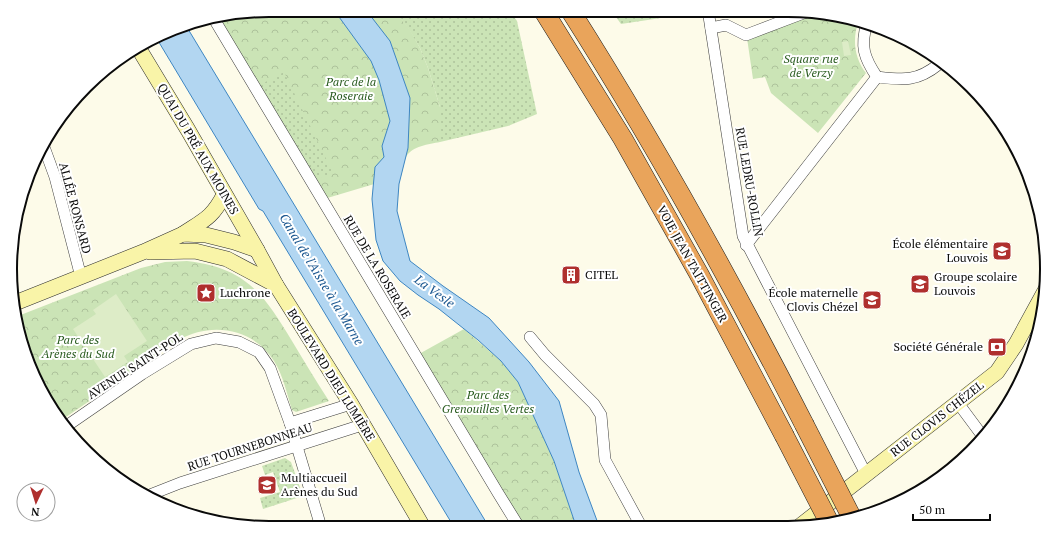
<svg xmlns="http://www.w3.org/2000/svg" width="1057" height="538" font-family="'PT Serif',serif">
<style>
.park{fill:url(#park-crowns)}
.garden{fill:url(#garden-dots)}
.pitch{fill:#ddecc7}
.water{fill:#b2d6f1;stroke:#3e86c2}
.lines{fill:none;stroke-linecap:round;stroke-linejoin:round}
.street-casing{stroke:#3d3d3d;stroke-width:12}
.secondary-casing{stroke:#2c2c2c;stroke-width:16}
.highway-casing{stroke:#1b1b1b;stroke-width:20}
.street{stroke:#fff;stroke-width:11}
.secondary{stroke:#f9f4a8;stroke-width:15}
.highway{stroke:#e9a45b;stroke-width:19}
.highway-bridge-casing{stroke:#1b1b1b;stroke-width:20;stroke-linecap:butt}
.highway-bridge{stroke:#e9a45b;stroke-width:19}
.labels{text-anchor:middle;stroke-width:4;stroke-linejoin:round;paint-order:stroke}
.park-label{font-size:12px;font-style:italic;fill:#2a5c20;stroke:#fff}
.street-label{font-size:12px;fill:#0a0a0a;stroke:#fff}
.poi-label{font-size:12px;fill:#0a0a0a;stroke:#fff;text-anchor:start}
.water-label{font-size:13px;font-style:italic;fill:#1e5991;stroke:#fff}
.rim{fill:none;stroke:#0a0a0a;stroke-width:2}
</style>
<defs>
<pattern id="park-crowns" width="20" height="18" patternUnits="userSpaceOnUse"><rect width="20" height="18" fill="#cbe4b6"/><path d="M2 6a3 3 0 1 1 6 0M12 15a3 3 0 1 1 6 0" fill="none" stroke="#adc29b"/></pattern>
<pattern id="garden-dots" width="8" height="8" patternUnits="userSpaceOnUse"><rect width="8" height="8" fill="#cbe4b6"/><path d="M2 2h.1M6 6h.1" fill="none" stroke="#adc29b" stroke-width="1.8" stroke-linecap="round"/></pattern>
</defs>
<rect width="100%" height="100%" fill="#fdfbe9"/>
<!-- park -->
<g class="park">
<path d="M269,10H395L410,30L420,48L428,68L440,107V142C429,144 412,146 406,157C403,162 403,170 401,176L324,199L219,18Z"/>
<path d="M814,12L859,20C852,38 854,58 866,73L818,133L771,93L765,77L753,79L747,38Z"/>
<path d="M187,261C246,268 263,293 292,341C304,361 316,381 329,401L296,412L292,410C287,394 283,375 274,361C254,329 212,321 179,340L63,419L30,368L18,316L141,268L165,262Z"/>
<path d="M464,329L501,361L518,382L554,461L576,526L524,527L419,354Z"/>
</g>
<!-- garden -->
<g class="garden">
<path d="M395,10H509L517,21L537,114L508,126L440,142V107L428,68L420,48L410,31Z"/>
<path d="M611,10H701V12L621,24Z"/>
<path d="M284,72L333,173L313,180L258,86Z"/>
<path d="M285,458L291,462L303,496L263,509L260,498L280,492L273,472L265,475L262,466Z"/>
</g>
<!-- pitch -->
<g class="pitch">
<path d="M848,41L851,55L844,56L842,42Z"/>
<path d="M116,294L147,341L124,356L128,362L105,377L73,329L96,314L93,310Z"/>
</g>
<!-- water -->
<g class="water">
<path d="M334,10H366L390,41L410,98L408,148L399,184L397,211L410,261L443,286L489,318L529,362L559,401L579,472L599,526H576L554,461L518,382L501,361L478,340L439,309L418,295L400,281L383,261L376,240L372,199L375,167L384,157L382,146L390,121L379,80L371,61Z"/>
<path d="M185,24L489,527H454L263,211L259,209L157,39Z"/>
</g>
<g class="lines">
<!-- street casing -->
<g class="street-casing">
<g id="street">
<path d="M708,10L743,236L866,474"/>
<path d="M214,19L498,493L519,527"/>
<path d="M867,23C860,46 864,58 877,77C903,80 917,82 939,64"/>
<path d="M711,28L726,25L746,35L809,11"/>
<path d="M44,147L55,177L81,277"/>
<path d="M746,245L877,77"/>
<path d="M530,337L545,355L594,404L601,415L605,460L641,526"/>
<path d="M958,403L984,438"/>
<path d="M290,423L351,404"/>
<path d="M68,425L142,374L191,344L216,338L239,342L259,352L270,368L290,423L321,527"/>
<path d="M147,496L180,483L362,425"/>
</g>
</g>
<!-- secondary casing -->
<g class="secondary-casing">
<g id="secondary">
<path d="M139,49L188,130L257,250L276,285L351,404L423,527"/>
<path d="M183,234C204,220 212,218 224,195"/>
<path d="M150,252L195,251L227,259L276,285"/>
<path d="M15,303L143,252L183,234L206,235L234,242L257,250"/>
<path d="M800,526L997,372L1016,344L1046,289"/>
</g>
</g>
<!-- highway casing -->
<g class="highway-casing">
<g id="highway">
<path d="M543,10L623,139L700,276L784,435"/>
<path d="M570,10C655,144 732,283 804,424"/>
</g>
</g>
<!-- street -->
<use href="#street" class="street"/>
<!-- secondary -->
<use href="#secondary" class="secondary"/>
<!-- highway -->
<use href="#highway" class="highway"/>
<!-- highway-bridge casing -->
<g class="highway-bridge-casing">
<g id="highway-bridge">
<path d="M804,424L852,518"/>
<path d="M784,435L830,524"/>
</g>
</g>
<!-- highway-bridge -->
<use href="#highway-bridge" class="highway-bridge"/>
</g>
<!-- icons -->
<defs>
<g id="school-square" transform="scale(1)"><rect x="-9" y="-9" width="18" height="18" rx="4" fill="#af2f2e" stroke="#fff"/><path d="M0-5L7-2L0 1L-7-2ZM-4 1L0 2.5L4 1V4Q0 6-4 4Z" fill="#fff"/></g>
<g id="building-square" transform="scale(1)"><rect x="-9" y="-9" width="18" height="18" rx="4" fill="#af2f2e" stroke="#fff"/><path d="M-4-6H4V6H1V3H-1V6H-4ZM-2.5-4.3h1.7v1.8h-1.7ZM.8-4.3h1.7v1.8H.8ZM-2.5-1h1.7V.8h-1.7ZM.8-1h1.7V.8H.8Z" fill="#fff"/></g>
<g id="sight-square" transform="scale(1)"><rect x="-9" y="-9" width="18" height="18" rx="4" fill="#af2f2e" stroke="#fff"/><path d="M0-6L1.8-2.2L6-1.7L2.9 1.2L3.7 5.4L0 3.3L-3.7 5.4L-2.9 1.2L-6-1.7L-1.8-2.2Z" fill="#fff"/></g>
<g id="bank-square" transform="scale(1)"><rect x="-9" y="-9" width="18" height="18" rx="4" fill="#af2f2e" stroke="#fff"/><path d="M-6-4H6V4H-6ZM0-2.3a2.3 2.3 0 1 0 0 4.6a2.3 2.3 0 1 0 0-4.6Z" fill="#fff"/></g>
</defs>
<g fill-rule="evenodd">
<use href="#school-square" x="1002" y="251"/>
<use href="#building-square" x="571" y="275"/>
<use href="#school-square" x="920" y="284"/>
<use href="#sight-square" x="206" y="293"/>
<use href="#school-square" x="872" y="300"/>
<use href="#bank-square" x="997" y="347"/>
<use href="#school-square" x="267" y="485"/>
</g>
<g class="labels">
<!-- park labels -->
<g class="park-label">
<text x="811" y="63">Square rue<tspan x="811" dy="14">de Verzy</tspan></text>
<text x="351" y="86">Parc de la<tspan x="351" dy="14">Roseraie</tspan></text>
<text x="78" y="344">Parc des<tspan x="78" dy="14">Arènes du Sud</tspan></text>
<text x="488" y="399">Parc des<tspan x="488" dy="14">Grenouilles Vertes</tspan></text>
</g>
<!-- street labels -->
<g class="street-label">
<text transform="translate(198 149) rotate(60)" y="4">QUAI DU PRÉ AUX MOINES</text>
<text transform="translate(749 182) rotate(80)" y="4">RUE LEDRU-ROLLIN</text>
<text transform="translate(75 208) rotate(75)" y="4">ALLÉE RONSARD</text>
<text transform="translate(692 264) rotate(61)" y="4">VOIE JEAN TAITTINGER</text>
<text transform="translate(377 267) rotate(59)" y="4">RUE DE LA ROSERAIE</text>
<text transform="translate(135 366) rotate(-33)" y="4">AVENUE SAINT-POL</text>
<text transform="translate(331 375) rotate(58)" y="4">BOULEVARD DIEU LUMIÈRE</text>
<text transform="translate(937 419) rotate(-38)" y="4">RUE CLOVIS CHÉZEL</text>
<text transform="translate(250 447) rotate(-18)" y="4">RUE TOURNEBONNEAU</text>
</g>
<!-- poi labels -->
<g class="poi-label">
<text x="988" y="248" text-anchor="end">École élémentaire<tspan x="988" dy="14">Louvois</tspan></text>
<text x="585" y="279">CITEL</text>
<text x="934" y="281">Groupe scolaire<tspan x="934" dy="14">Louvois</tspan></text>
<text x="220" y="297">Luchrone</text>
<text x="858" y="297" text-anchor="end">École maternelle<tspan x="858" dy="14">Clovis Chézel</tspan></text>
<text x="983" y="351" text-anchor="end">Société Générale</text>
<text x="281" y="482">Multiaccueil<tspan x="281" dy="14">Arènes du Sud</tspan></text>
</g>
<!-- water labels -->
<g class="water-label">
<text transform="translate(322 279) rotate(59)" y="5">Canal de l'Aisne à la Marne</text>
<text transform="translate(435 291) rotate(36)" y="5">La Vesle</text>
</g>
</g>
<!-- crop -->
<path d="M0 0H1057V538H0ZM269 17H788A252 252 0 0 1 1040 269V269A252 252 0 0 1 788 521H269A252 252 0 0 1 17 269V269A252 252 0 0 1 269 17Z" fill="#fff" fill-rule="evenodd"/>
<path class="rim" d="M269 17H788A252 252 0 0 1 1040 269V269A252 252 0 0 1 788 521H269A252 252 0 0 1 17 269V269A252 252 0 0 1 269 17Z"/>
<!-- north arrow -->
<g transform="translate(36 502) rotate(184)"><circle r="19" fill="#ffffff" stroke="#9d9d9d"/>
<path d="M0-3L7 15L0 10L-7 15Z" fill="#af2f2e"/>
<text y="-6" font-size="11" font-weight="bold" text-anchor="middle" fill="#0a0a0a">N</text>
</g>
<!-- scale -->
<path d="M913 514v6h77v-6" fill="none" stroke="#0a0a0a" stroke-width="2"/>
<text x="919" y="514" font-size="12" fill="#0a0a0a" stroke="#ffffff" stroke-width="3" paint-order="stroke">50 m</text>
</svg>
